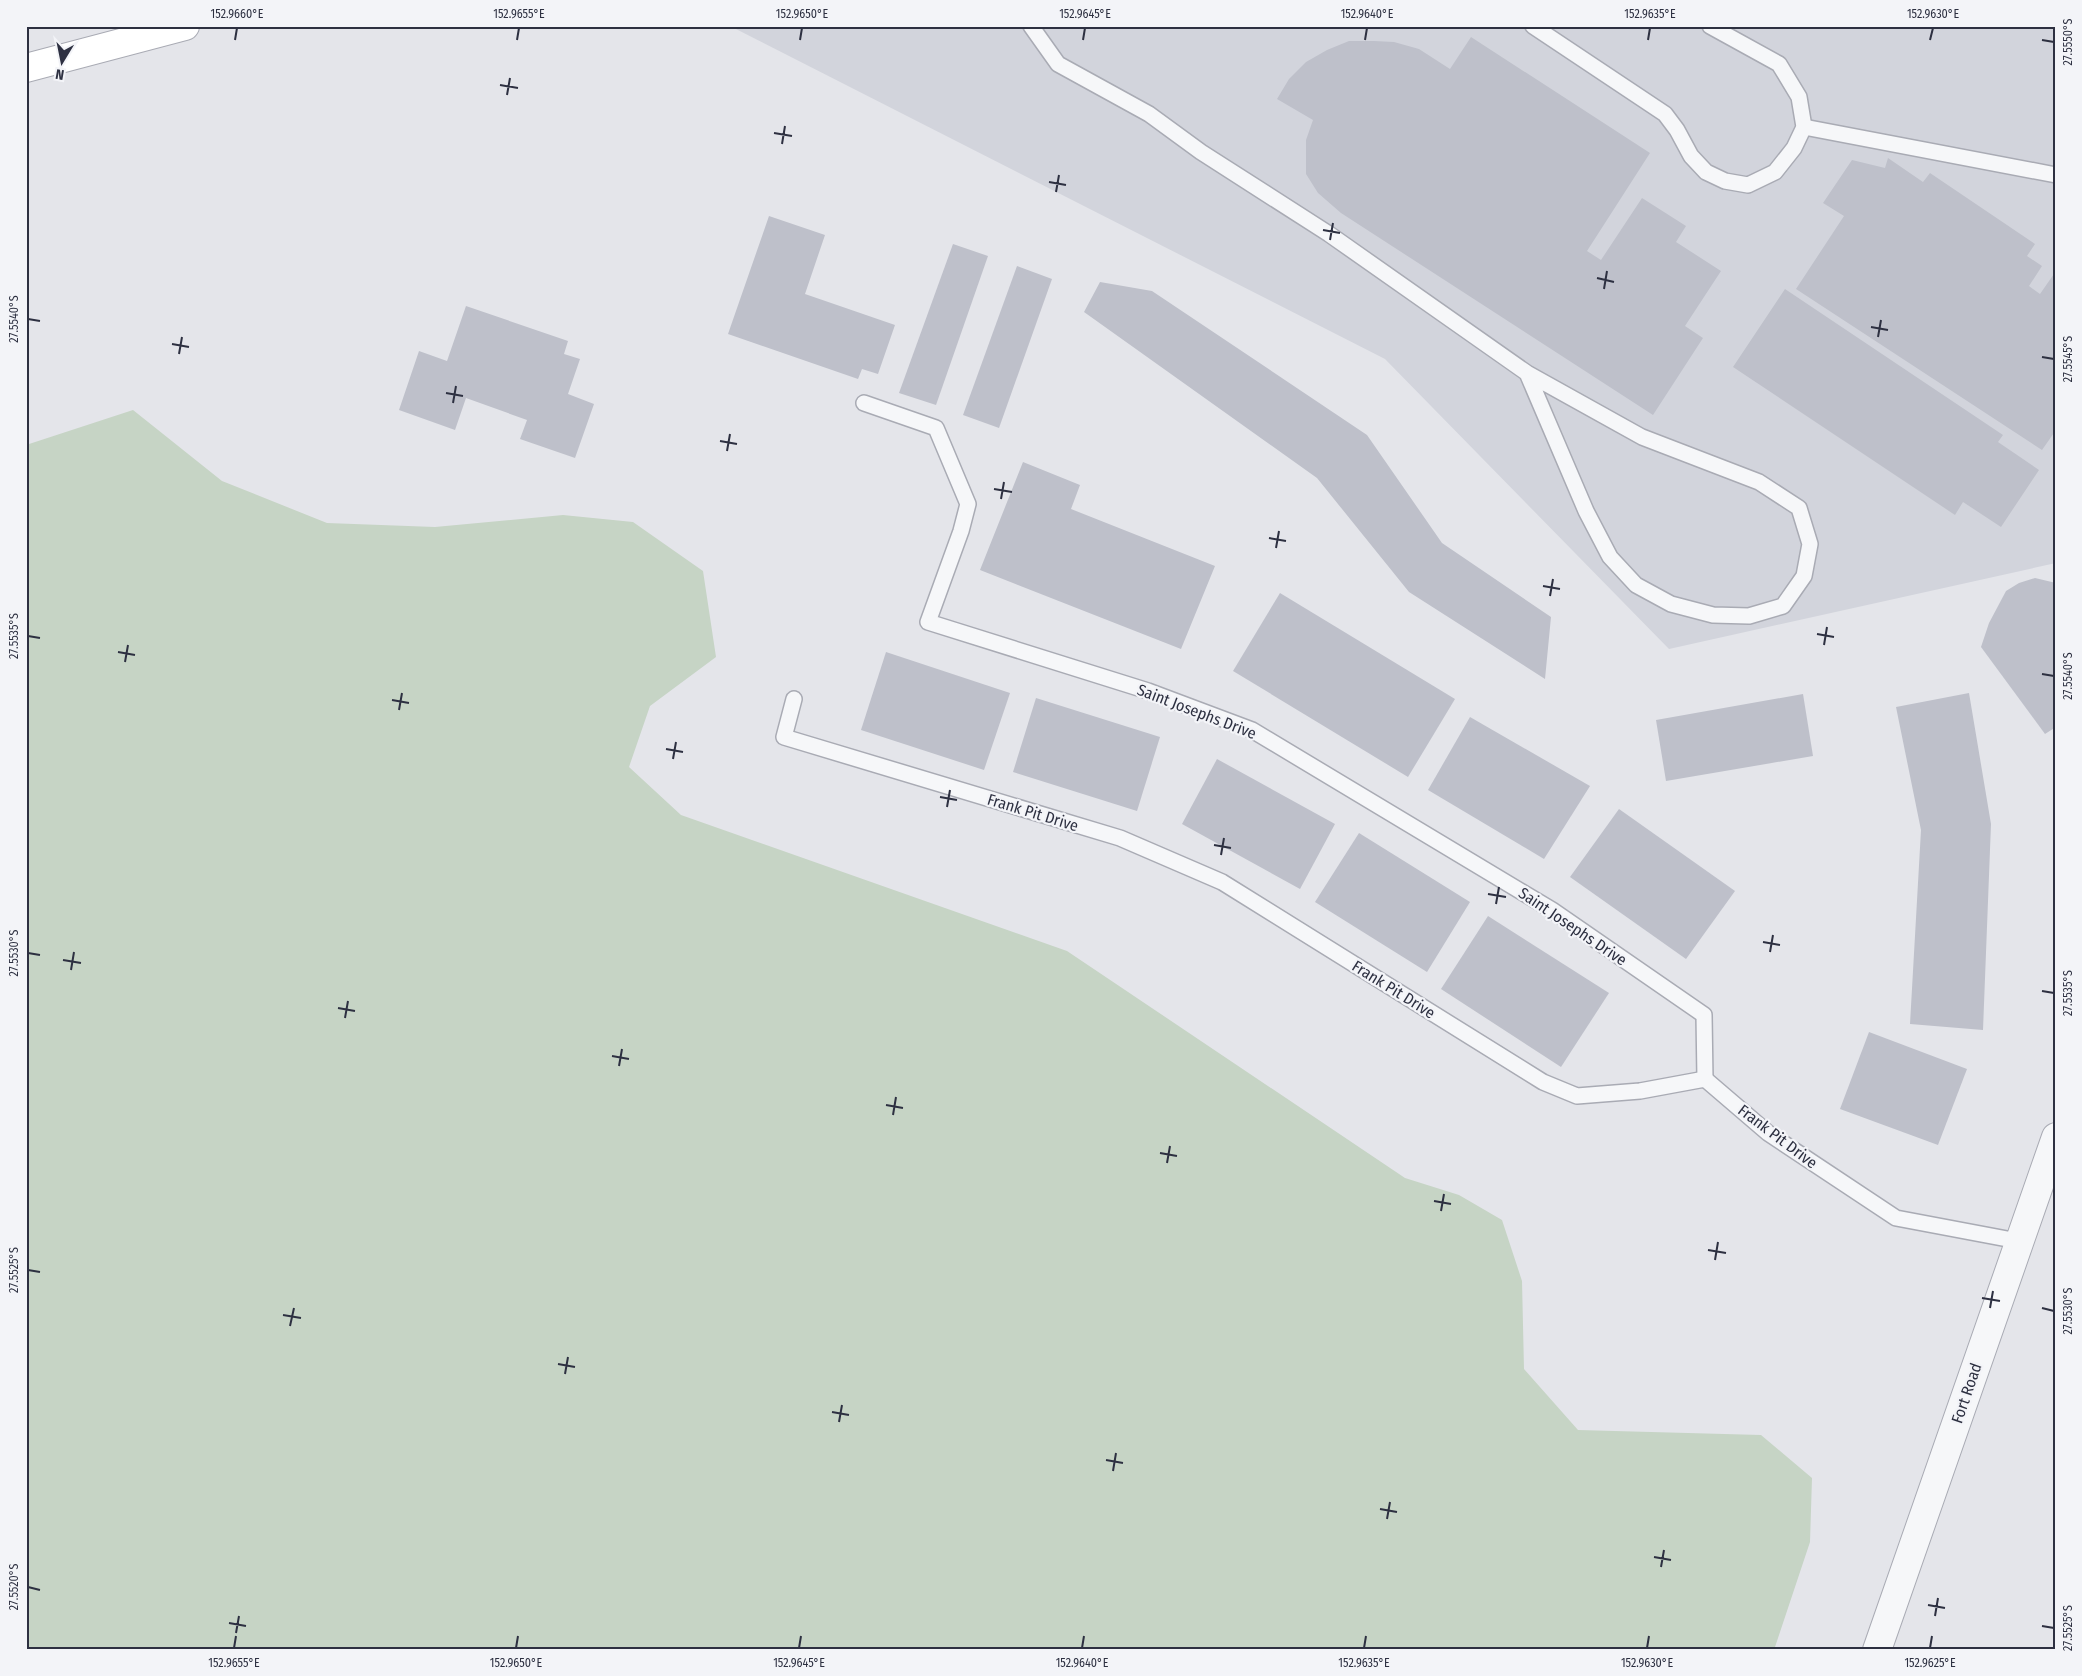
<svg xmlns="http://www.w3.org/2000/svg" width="2082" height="1676" font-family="'Fira Sans Condensed',sans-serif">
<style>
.built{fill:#d2d4dc}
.green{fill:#c6d4c5}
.building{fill:#bec0ca}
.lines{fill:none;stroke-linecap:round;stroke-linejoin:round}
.service-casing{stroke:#a9abb4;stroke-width:18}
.minor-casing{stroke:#a9abb4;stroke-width:30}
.secondary-casing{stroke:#a9abb4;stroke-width:30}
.service{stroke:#f6f7f9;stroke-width:15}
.minor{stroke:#f6f7f9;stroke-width:28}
.secondary{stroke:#fff;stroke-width:28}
.ticks{fill:none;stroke:#2d3041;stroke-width:2}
.labels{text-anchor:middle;stroke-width:4.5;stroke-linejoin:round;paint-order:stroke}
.street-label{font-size:16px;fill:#2d3041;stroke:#f3f4f8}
.neatline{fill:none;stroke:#2d3041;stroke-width:2}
.ticks-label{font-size:12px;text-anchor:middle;fill:#2d3041}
</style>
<rect width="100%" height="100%" fill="#e4e5ea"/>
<!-- built -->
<path class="built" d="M730,26H2056V563L1669,649L1385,359Z"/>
<!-- green -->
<path class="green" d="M133,410L222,481L327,523L435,527L563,515L633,522L703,571L716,657L650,706L629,767L681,815L1067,951L1405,1178L1459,1195L1502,1220L1522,1281L1524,1369L1578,1430L1761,1435L1812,1478L1810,1542L1774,1650H26V445Z"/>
<!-- building -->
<g class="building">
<path d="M1471,37L1650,153L1587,251L1601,260L1642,198L1686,226L1676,242L1721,271L1685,326L1703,338L1653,415L1341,213L1318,193L1306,174V140L1313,120L1277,99L1289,79L1306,62L1327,50L1349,41H1374L1394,42L1419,49L1450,69Z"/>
<path d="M1888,158L1923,182L1930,173L2035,244L2027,256L2042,266L2029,286L2040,294L2056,271V430L2042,450L1796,289L1844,216L1823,203L1852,160L1885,168Z"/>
<path d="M769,216L825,235L805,294L895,325L878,374L862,369L858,379L728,334Z"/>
<path d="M953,244L988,256L936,405L899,393Z"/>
<path d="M1017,266L1052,279L999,428L963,415Z"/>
<path d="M1100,282L1152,291L1367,435L1442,543L1551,617L1545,679L1409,592L1317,478L1084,312Z"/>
<path d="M1785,289L2003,435L1998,442L2039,470L2001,527L1963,502L1955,515L1733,367Z"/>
<path d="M466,306L568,341L564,354L580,359L568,394L594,404L575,458L520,439L527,420L466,398L455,430L399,410L419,351L447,361Z"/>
<path d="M1023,462L1080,485L1071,509L1215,566L1181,649L980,570Z"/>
<path d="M2035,578L2056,583V727L2045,734L1981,647L1989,623L2006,591L2019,583Z"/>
<path d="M1280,593L1455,699L1408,777L1233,671Z"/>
<path d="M886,652L1010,693L984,770L861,730Z"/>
<path d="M1969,693L1991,824L1983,1030L1910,1024L1921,830L1896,707Z"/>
<path d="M1803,694L1813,756L1666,781L1656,720Z"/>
<path d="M1036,698L1160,737L1137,811L1013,772Z"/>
<path d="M1470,717L1590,786L1544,859L1428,790Z"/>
<path d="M1217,759L1335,824L1300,889L1182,824Z"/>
<path d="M1619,809L1735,891L1686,959L1570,877Z"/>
<path d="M1359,833L1470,902L1427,972L1315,902Z"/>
<path d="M1488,916L1609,993L1561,1067L1441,989Z"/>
<path d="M1869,1032L1967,1069L1938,1145L1840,1109Z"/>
</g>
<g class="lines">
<!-- service casing -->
<g class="service-casing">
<g id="service">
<path d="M1031,26L1058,64L1149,114L1201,152L1329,234L1527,373L1642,437L1759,482L1799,508L1810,544L1804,576L1783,606L1749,616L1713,615L1671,604L1636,585L1610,557L1586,511L1527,373"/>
<path d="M1533,26L1665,114L1677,130L1691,156L1706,172L1725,181L1748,185L1775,172L1794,148L1804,127L1799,97L1779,64L1710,26"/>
<path d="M1804,127L2056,175"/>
<path d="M864,403L936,428L968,504L961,531L928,622L1148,691L1252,730L1552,910L1704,1015L1705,1079"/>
<path d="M794,699L784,737L1120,838L1222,882L1543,1082L1577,1096L1640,1091L1705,1079L1768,1133L1896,1218L2018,1241"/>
</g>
</g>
<!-- minor casing -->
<g class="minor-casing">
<path id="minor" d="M1877,1650L2056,1137"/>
</g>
<!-- secondary casing -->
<g class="secondary-casing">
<path id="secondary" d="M26,68L185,26"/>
</g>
<!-- service -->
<use href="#service" class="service"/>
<!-- minor -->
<use href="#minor" class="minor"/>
<!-- secondary -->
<use href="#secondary" class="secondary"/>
</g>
<!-- ticks -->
<path class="ticks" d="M235,40L237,28M517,40L519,28M800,40L802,28M1083,40L1085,28M1365,40L1367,28M1648,40L1650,28M1930,40L1933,28M2042,40L2054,42M500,85L518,88M507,95L510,78M774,133L792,136M782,144L785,126M1049,182L1066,185M1056,192L1059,175M1323,230L1340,233M1330,240L1333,223M1597,278L1614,282M1604,289L1607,271M28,319L40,321M1871,327L1888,330M1878,337L1881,320M172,344L189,347M179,354L182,337M2042,357L2054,359M446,393L463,396M453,403L456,386M720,441L737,444M727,451L730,434M994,489L1012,492M1001,499L1004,482M1269,538L1286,541M1276,548L1279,531M1543,586L1560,589M1550,596L1553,579M1817,634L1834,637M28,636L40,638M1824,645L1827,627M118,652L135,655M125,662L128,645M2042,674L2054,676M392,700L409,703M399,710L402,693M666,749L683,752M673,759L676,742M940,797L957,800M947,807L950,790M1214,845L1231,848M1221,855L1224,838M1488,894L1506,897M1496,904L1499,887M1763,942L1780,945M1770,952L1773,935M28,953L40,955M63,960L81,963M71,970L74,952M2042,991L2054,993M338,1008L355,1011M345,1018L348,1001M612,1056L629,1059M619,1066L622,1049M886,1105L903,1108M893,1115L896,1097M1160,1153L1177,1156M1167,1163L1170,1146M1434,1201L1451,1204M1441,1211L1444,1194M1708,1250L1726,1253M1715,1260L1718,1242M28,1270L40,1272M1982,1298L2000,1301M1990,1308L1993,1291M2042,1308L2054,1311M283,1315L301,1318M290,1326L294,1308M558,1364L575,1367M565,1374L568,1357M832,1412L849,1415M839,1422L842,1405M1106,1460L1123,1463M1113,1471L1116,1453M1380,1509L1397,1512M1387,1519L1390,1502M1654,1557L1671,1560M1661,1567L1664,1550M28,1587L40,1590M1928,1605L1945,1608M1935,1616L1938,1598M229,1623L246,1626M2042,1626L2054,1628M236,1633L239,1616M234,1648L236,1636M516,1648L518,1636M799,1648L801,1636M1082,1648L1084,1636M1364,1648L1366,1636M1647,1648L1649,1636M1930,1648L1932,1636"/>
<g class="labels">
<!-- street labels -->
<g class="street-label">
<text transform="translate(1197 711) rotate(21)" y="6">Saint Josephs Drive</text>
<text transform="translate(1033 812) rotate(17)" y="6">Frank Pit Drive</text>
<text transform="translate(1573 926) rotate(34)" y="6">Saint Josephs Drive</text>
<text transform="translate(1394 989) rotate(32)" y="6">Frank Pit Drive</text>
<text transform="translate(1778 1136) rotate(37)" y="6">Frank Pit Drive</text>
<text transform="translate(1966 1393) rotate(-71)" y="6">Fort Road</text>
</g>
</g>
<!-- border -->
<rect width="2082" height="1676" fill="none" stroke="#f3f4f8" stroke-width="55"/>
<!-- north arrow -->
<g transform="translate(62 62) rotate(190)" stroke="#f3f4f8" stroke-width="4" paint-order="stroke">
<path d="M0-4L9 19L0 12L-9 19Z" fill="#2d3041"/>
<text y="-8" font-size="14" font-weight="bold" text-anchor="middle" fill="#2d3041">N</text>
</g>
<rect x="28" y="28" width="2026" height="1620" class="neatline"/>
<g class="ticks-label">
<text x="237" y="18">152.9660°E</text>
<text x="519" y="18">152.9655°E</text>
<text x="802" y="18">152.9650°E</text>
<text x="1085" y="18">152.9645°E</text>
<text x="1367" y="18">152.9640°E</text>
<text x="1650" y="18">152.9635°E</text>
<text x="1933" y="18">152.9630°E</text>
<text transform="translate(2068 42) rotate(-90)" y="4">27.5550°S</text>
<text transform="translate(14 319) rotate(-90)" y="4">27.5540°S</text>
<text transform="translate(2068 359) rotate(-90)" y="4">27.5545°S</text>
<text transform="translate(14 636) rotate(-90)" y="4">27.5535°S</text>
<text transform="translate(2068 676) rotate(-90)" y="4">27.5540°S</text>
<text transform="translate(14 953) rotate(-90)" y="4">27.5530°S</text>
<text transform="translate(2068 993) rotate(-90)" y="4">27.5535°S</text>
<text transform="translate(14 1270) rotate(-90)" y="4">27.5525°S</text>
<text transform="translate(2068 1311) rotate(-90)" y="4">27.5530°S</text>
<text transform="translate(14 1587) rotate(-90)" y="4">27.5520°S</text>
<text transform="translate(2068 1628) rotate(-90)" y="4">27.5525°S</text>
<text x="234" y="1667">152.9655°E</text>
<text x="516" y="1667">152.9650°E</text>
<text x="799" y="1667">152.9645°E</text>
<text x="1082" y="1667">152.9640°E</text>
<text x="1364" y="1667">152.9635°E</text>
<text x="1647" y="1667">152.9630°E</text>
<text x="1930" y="1667">152.9625°E</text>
</g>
</svg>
